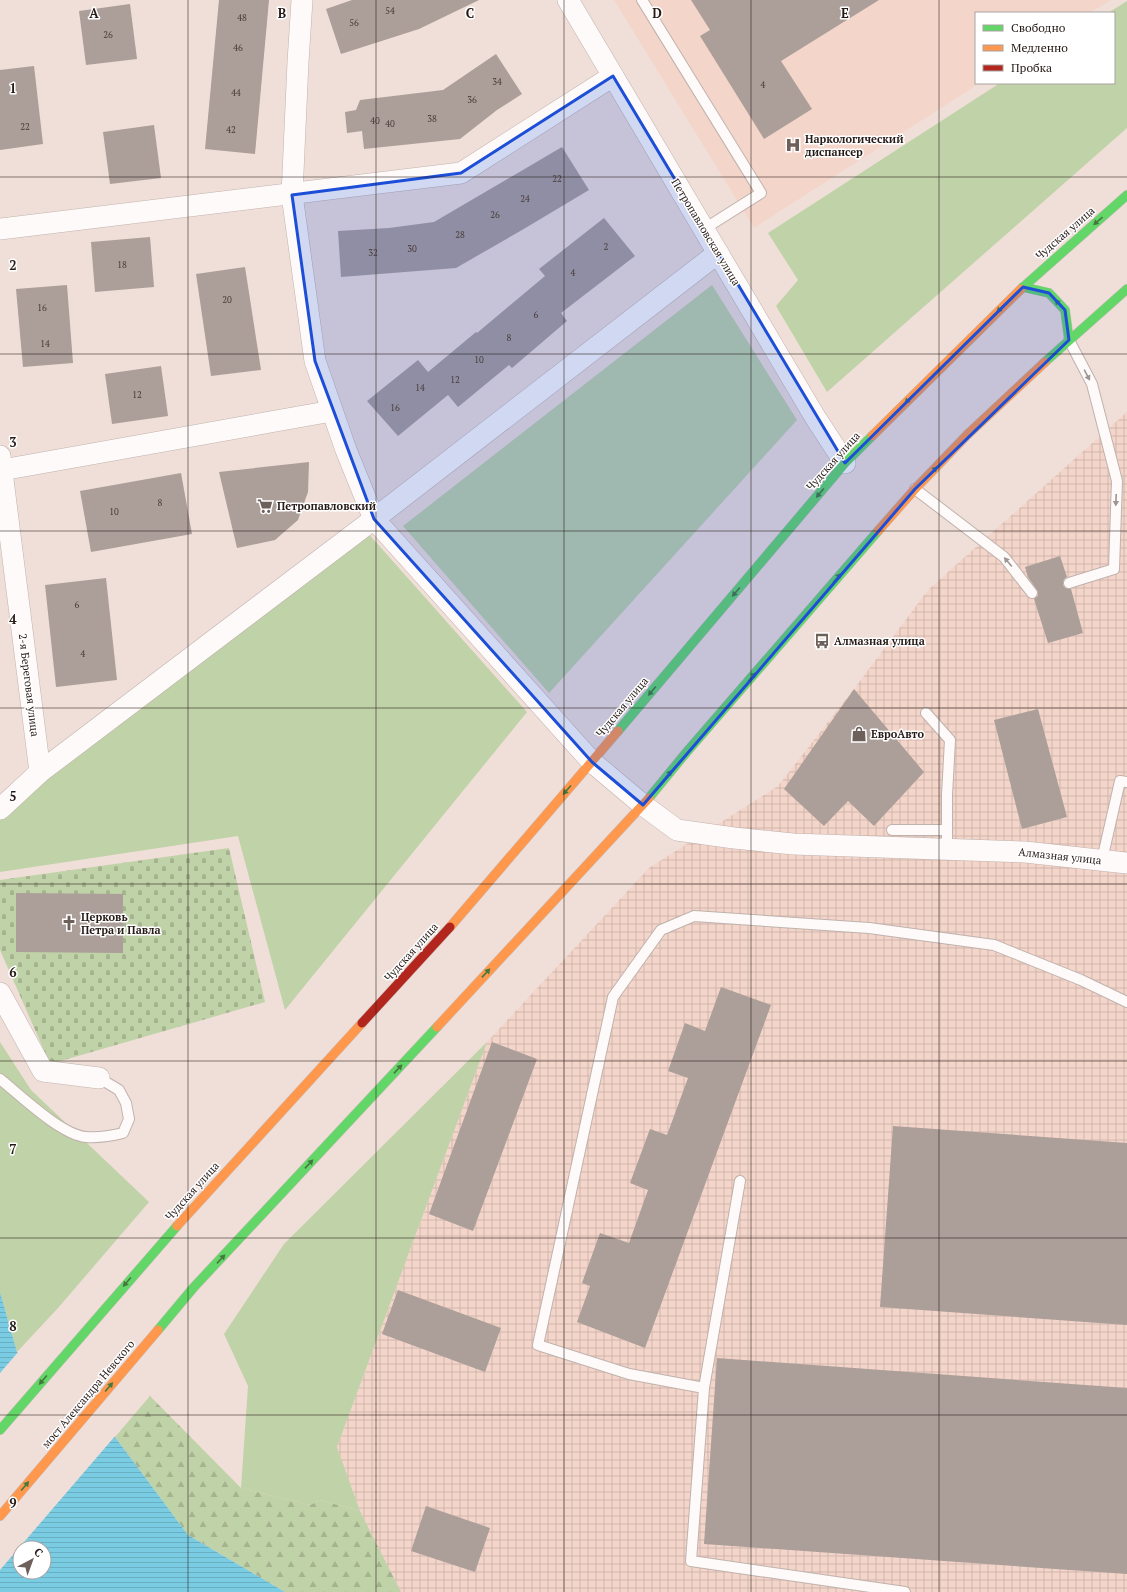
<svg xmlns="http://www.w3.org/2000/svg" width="1127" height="1592" font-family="'PT Serif',serif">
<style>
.built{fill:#f4d5ca}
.industrial{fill:url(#industrial-grid)}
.grass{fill:#c0d2a7}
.forest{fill:url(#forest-firs)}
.cemetery{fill:url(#cemetery-stones)}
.water{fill:url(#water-rules);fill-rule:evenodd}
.pier{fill:#f0dfd8}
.building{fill:#ac9e99}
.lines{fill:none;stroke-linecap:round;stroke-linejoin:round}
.lane-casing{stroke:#c0b2ad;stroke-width:12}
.street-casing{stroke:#c0b2ad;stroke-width:22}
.fast-casing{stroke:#c6bdb9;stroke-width:10}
.slow-casing{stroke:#c6bdb9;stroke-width:10}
.jam-casing{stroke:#c6bdb9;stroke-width:10}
.lane{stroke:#fdfaf9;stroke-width:10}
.street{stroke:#fdfaf9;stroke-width:21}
.fast{stroke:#63d668;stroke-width:9}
.slow{stroke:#ff974d;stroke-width:9}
.jam{stroke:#b3261e;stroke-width:9}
.oneway{fill:#44783f}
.oneway2{fill:#9c9593}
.marked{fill:#1d4ed8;fill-opacity:0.2;stroke:#1d4ed8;stroke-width:3;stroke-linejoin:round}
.grid{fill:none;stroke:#261a16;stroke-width:1;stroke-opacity:0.55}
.labels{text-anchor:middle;stroke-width:3;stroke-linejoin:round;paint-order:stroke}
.number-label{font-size:9px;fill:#483b37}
.poi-label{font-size:11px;font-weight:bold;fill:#261a16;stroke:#fff;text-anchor:start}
.street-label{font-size:11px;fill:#261a16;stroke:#fff}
.grid-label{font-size:13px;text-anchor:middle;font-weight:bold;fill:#261a16;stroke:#fff;stroke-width:3;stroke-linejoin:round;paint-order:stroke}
</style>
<defs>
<pattern id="industrial-grid" width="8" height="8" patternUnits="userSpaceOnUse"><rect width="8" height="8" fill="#f4d5ca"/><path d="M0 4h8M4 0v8" fill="none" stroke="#d1b6ad"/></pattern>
<pattern id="forest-firs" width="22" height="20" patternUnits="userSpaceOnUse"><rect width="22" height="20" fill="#c0d2a7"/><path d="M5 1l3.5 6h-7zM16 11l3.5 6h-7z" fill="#a5b48f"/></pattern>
<pattern id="cemetery-stones" width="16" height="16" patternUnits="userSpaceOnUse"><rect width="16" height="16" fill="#c0d2a7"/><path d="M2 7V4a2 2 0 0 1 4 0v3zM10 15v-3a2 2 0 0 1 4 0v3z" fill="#a5b48f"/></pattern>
<pattern id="water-rules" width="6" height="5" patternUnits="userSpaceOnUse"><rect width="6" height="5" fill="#7acce2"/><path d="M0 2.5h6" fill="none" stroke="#69afc1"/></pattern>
</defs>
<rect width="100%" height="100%" fill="#f0dfd8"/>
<!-- built -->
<path class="built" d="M614,0H1111L1090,13H976V83H980L754,228Z"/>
<!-- industrial -->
<path class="industrial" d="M1127,412V1592H401L360,1511L337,1447L487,1042L649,868L778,786L854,689L928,590Z"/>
<!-- grass -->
<g class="grass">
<path d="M1127,1V128L827,392L776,306L798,280L768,233L1000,83H1114V13H1108Z"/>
<path d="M712,285L797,420L549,693L403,526Z"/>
<path d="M366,531L527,712L285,1010L238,836L0,872V816Z"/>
<path d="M0,1042L31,1090L149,1202L58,1308L17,1352L0,1292Z"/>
<path d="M487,1042L337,1447L360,1511L320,1500L310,1505L241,1488L248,1386L224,1334L284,1244Z"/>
</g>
<!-- forest -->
<path class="forest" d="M150,1396L241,1488L310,1505L320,1500L360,1511L401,1592H285L188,1535L115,1437Z"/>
<!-- cemetery -->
<path class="cemetery" d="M229,848L265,1002L50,1064L0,950V880Z"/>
<!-- water -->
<path class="water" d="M0,1292L17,1352L115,1437L188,1535L285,1592H0ZM20,1548H44V1572H20Z"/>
<!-- pier -->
<path class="pier" d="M19,1351L116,1435L0,1570V1373Z"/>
<!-- building -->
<g class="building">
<path d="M219,0H269L255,154L205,149Z"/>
<path d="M352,0H479L419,29L341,54L326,9Z"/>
<path d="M691,0H879L781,61L812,109L764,139L700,36L710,30Z"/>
<path d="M130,4L137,59L86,65L79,11Z"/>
<path d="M496,54L522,94L497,110L460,139L364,149L362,131L347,133L345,112L356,110L360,100L443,90Z"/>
<path d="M34,66L43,144L0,150V70Z"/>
<path d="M154,125L161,178L110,184L103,132Z"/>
<path d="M562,147L589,190L522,230L456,268L341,277L338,231L389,228L434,222Z"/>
<path d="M604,218L635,256L561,313L567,321L512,368L509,365L458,407L448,395L398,436L367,401L418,360L428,372L476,332L477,333L545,276L539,269Z"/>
<path d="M150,237L154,287L95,292L91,242Z"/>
<path d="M245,267L261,370L211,376L196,274Z"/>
<path d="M67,285L73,363L23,367L16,289Z"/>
<path d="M161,366L168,416L112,424L105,374Z"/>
<path d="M309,462L308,492L298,520L275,540L237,548L219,472Z"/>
<path d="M181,473L192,534L91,552L80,491Z"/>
<path d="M1060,556L1067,577L1064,579L1063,585L1065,588L1071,589L1083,633L1048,643L1034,599L1038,596V592L1028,577L1025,567Z"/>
<path d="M106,578L117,680L56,687L45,585Z"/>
<path d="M854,689L924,772L874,826L848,801L824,826L784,789Z"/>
<path d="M1038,709L1067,817L1022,829L994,720Z"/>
<path d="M16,893L123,894V953L16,952Z"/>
<path d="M721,987L771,1005L645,1348L577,1322L590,1286L582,1283L600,1233L629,1243L648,1190L630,1183L650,1129L667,1135L688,1078L668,1071L685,1023L705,1031Z"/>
<path d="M492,1042L537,1059L473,1231L429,1214Z"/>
<path d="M893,1126L1127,1143V1325L880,1307Z"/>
<path d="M398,1290L501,1328L485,1372L382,1334Z"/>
<path d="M717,1358L1127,1388V1574L704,1544Z"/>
<path d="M426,1506L490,1528L475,1572L411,1551Z"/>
</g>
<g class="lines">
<!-- lane casing -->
<g class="lane-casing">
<g id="lane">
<path d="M642,0L761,193L704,229"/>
<path d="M1069,340L1092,384L1117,481L1114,569L1069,583"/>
<path d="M915,489L1004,557L1032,593"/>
<path d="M926,713L950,740L947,795V849"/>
<path d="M892,830H947"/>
<path d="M1102,860L1120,781L1127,782"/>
<path d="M0,1079C20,1095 61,1135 86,1137C99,1138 111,1136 123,1133L129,1119L126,1103L119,1090L99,1078"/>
<path d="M740,1181L704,1388L691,1561L905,1592"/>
<path d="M704,1388L629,1374L538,1345L613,997L661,930L694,916L869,928L994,945L1081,980L1127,1002"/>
</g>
</g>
<!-- street casing -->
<g class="street-casing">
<g id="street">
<path d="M302,0L298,62L292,195L315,361L346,450L374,519L592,762L643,805L677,830L734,838L793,844L1025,852L1127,863"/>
<path d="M568,0L815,417L845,463"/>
<path d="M0,229L461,173L613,76"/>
<path d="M0,456L40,772"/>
<path d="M2,470L332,411"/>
<path d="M0,809L40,772L374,519L718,253"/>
<path d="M0,993L43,1071L99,1078"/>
</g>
</g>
<!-- fast casing -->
<g class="fast-casing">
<g id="fast">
<path d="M1023,287L1049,293L1065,310L1069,340"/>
<path d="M1021,289L1127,195"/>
<path d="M1045,362L1127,289"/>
<path d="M618,731L845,463L872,436"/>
<path d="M649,798L685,754L878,531"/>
<path d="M158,1330L194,1287L437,1027"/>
<path d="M0,1430L177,1226"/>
</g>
</g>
<!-- slow casing -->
<g class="slow-casing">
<g id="slow">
<path d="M872,436L1021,289"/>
<path d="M878,531L915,489L967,435L1045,362"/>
<path d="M450,927L618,731"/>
<path d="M437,1027L649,798"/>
<path d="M177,1226L362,1023"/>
<path d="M0,1516L158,1330"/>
</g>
</g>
<!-- jam casing -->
<g class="jam-casing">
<path id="jam" d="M362,1023L450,927"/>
</g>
<!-- lane -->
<use href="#lane" class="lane"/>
<!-- street -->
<use href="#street" class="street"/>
<!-- fast -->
<use href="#fast" class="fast"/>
<!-- slow -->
<use href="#slow" class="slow"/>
<!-- jam -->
<use href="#jam" class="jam"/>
</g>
<!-- one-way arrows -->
<defs><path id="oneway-solid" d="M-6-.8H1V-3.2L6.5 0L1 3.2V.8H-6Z"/></defs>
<g class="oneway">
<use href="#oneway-solid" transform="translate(1098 221) rotate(139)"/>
<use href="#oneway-solid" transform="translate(1059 304) rotate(-134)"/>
<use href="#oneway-solid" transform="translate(1001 308) rotate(136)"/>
<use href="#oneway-solid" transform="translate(909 399) rotate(135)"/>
<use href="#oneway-solid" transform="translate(933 471) rotate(-46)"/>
<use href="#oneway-solid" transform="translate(820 493) rotate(130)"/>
<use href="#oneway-solid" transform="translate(837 578) rotate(-49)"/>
<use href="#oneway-solid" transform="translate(736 592) rotate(130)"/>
<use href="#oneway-solid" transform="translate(752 677) rotate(-49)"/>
<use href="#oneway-solid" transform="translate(652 691) rotate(130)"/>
<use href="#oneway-solid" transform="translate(668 775) rotate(-50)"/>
<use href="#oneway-solid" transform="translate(567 790) rotate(131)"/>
<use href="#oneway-solid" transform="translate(486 973) rotate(-47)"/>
<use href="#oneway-solid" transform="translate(398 1069) rotate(-47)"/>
<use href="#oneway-solid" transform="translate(309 1164) rotate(-47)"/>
<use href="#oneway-solid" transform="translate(221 1259) rotate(-47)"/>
<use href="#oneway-solid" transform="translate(127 1282) rotate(131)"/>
<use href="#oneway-solid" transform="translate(43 1380) rotate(131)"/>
<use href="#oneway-solid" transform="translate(109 1387) rotate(-50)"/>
<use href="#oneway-solid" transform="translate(25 1486) rotate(-50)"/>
</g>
<g class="oneway2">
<use href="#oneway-solid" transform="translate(1087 375) rotate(62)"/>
<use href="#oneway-solid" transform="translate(1116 500) rotate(92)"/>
<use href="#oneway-solid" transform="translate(1008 562) rotate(-130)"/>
</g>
<!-- marked area -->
<path class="marked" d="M613,76L845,463L1023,287L1049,293L1065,310L1069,340L915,489L643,805L592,762L374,519L315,361L292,195L461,173Z"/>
<!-- grid -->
<path class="grid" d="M188,0V1592M376,0V1592M564,0V1592M751,0V1592M939,0V1592M0,177H1127M0,354H1127M0,531H1127M0,708H1127M0,884H1127M0,1061H1127M0,1238H1127M0,1415H1127"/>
<!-- icons -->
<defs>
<g id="hospital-bare" transform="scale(1.2)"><path d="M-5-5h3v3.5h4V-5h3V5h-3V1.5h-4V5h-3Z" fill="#6d5f5a" stroke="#fff" stroke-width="2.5" paint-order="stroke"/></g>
<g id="supermarket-bare" transform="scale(1.2)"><path d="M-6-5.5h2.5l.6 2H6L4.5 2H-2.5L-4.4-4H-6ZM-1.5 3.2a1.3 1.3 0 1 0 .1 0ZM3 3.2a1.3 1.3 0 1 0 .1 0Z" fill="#6d5f5a" stroke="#fff" stroke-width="2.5" paint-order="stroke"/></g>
<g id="bus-bare" transform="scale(1.2)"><path d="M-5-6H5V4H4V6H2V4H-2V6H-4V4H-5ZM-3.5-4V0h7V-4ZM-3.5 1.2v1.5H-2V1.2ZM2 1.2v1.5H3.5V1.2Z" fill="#6d5f5a" stroke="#fff" stroke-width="2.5" paint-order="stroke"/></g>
<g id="shop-bare" transform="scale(1.2)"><path d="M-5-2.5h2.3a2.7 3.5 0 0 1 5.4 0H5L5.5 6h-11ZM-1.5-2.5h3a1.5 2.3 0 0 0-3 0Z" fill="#6d5f5a" stroke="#fff" stroke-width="2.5" paint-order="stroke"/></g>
<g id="church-bare" transform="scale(1.2)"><path d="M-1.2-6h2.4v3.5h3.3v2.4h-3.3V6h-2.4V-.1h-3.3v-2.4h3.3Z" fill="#6d5f5a" stroke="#fff" stroke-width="2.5" paint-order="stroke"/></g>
</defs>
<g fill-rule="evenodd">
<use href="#hospital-bare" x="793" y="145"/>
<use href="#supermarket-bare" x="265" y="506"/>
<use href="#bus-bare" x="822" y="641"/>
<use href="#shop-bare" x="859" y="734"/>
<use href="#church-bare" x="69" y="923"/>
</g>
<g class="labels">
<!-- number labels -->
<g class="number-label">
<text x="390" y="14">54</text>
<text x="242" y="21">48</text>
<text x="354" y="26">56</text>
<text x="108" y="38">26</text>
<text x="238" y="51">46</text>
<text x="497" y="85">34</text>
<text x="763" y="88">4</text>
<text x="236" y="96">44</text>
<text x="472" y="103">36</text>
<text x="432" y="122">38</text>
<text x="375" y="124">40</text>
<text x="390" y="127">40</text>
<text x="25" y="130">22</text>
<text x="231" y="133">42</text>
<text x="557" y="182">22</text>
<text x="525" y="202">24</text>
<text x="495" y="218">26</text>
<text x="460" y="238">28</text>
<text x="606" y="250">2</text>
<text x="412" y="252">30</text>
<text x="373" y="256">32</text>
<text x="122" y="268">18</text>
<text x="573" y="276">4</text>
<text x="227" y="303">20</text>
<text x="42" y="311">16</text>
<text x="536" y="318">6</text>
<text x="509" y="341">8</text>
<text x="45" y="347">14</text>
<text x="479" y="363">10</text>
<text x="455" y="383">12</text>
<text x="420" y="391">14</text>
<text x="137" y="398">12</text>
<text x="395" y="411">16</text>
<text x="160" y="506">8</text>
<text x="114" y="515">10</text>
<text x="77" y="608">6</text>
<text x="83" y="657">4</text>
</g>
<!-- poi labels -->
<g class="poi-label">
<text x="805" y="143">Наркологический<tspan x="805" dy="13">диспансер</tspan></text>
<text x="277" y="510">Петропавловский</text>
<text x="834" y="645">Алмазная улица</text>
<text x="871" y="738">ЕвроАвто</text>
<text x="81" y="921">Церковь<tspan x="81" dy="13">Петра и Павла</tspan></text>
</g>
<!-- street labels -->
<g class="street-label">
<text transform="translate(706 232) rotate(59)" y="4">Петропавловская улица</text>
<text transform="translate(1065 233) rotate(-41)" y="4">Чудская улица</text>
<text transform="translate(833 461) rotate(-48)" y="4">Чудская улица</text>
<text transform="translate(29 685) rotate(83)" y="4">2-я Береговая улица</text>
<text transform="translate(622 707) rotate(-50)" y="4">Чудская улица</text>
<text transform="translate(1060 856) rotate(6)" y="4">Алмазная улица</text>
<text transform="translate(411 952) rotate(-48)" y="4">Чудская улица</text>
<text transform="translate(192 1191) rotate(-48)" y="4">Чудская улица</text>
<text transform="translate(88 1394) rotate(-50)" y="4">мост Александра Невского</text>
</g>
</g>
<g class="grid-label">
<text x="94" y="18">A</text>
<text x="282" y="18">B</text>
<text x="470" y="18">C</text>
<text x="657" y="18">D</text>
<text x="845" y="18">E</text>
<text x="13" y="93">1</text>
<text x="13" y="270">2</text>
<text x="13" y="447">3</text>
<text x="13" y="624">4</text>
<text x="13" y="801">5</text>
<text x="13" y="977">6</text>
<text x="13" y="1154">7</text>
<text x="13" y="1331">8</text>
<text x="13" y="1508">9</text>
</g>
<!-- legend -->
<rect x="975" y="12" width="140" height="72" fill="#ffffff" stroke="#a8a3a2"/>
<rect x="983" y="25" width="20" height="6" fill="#63d668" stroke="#a8a3a2"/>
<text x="1011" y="32" font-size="12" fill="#261a16">Свободно</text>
<rect x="983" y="45" width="20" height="6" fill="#ff974d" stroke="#a8a3a2"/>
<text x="1011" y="52" font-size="12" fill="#261a16">Медленно</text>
<rect x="983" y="65" width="20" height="6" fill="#b3261e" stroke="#a8a3a2"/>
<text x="1011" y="72" font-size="12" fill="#261a16">Пробка</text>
<!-- north arrow -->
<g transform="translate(32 1560) rotate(41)"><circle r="19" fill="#ffffff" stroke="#a8a3a2"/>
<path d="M0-3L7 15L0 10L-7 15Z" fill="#6d5f5a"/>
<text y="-6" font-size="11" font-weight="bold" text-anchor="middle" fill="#261a16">С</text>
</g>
</svg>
